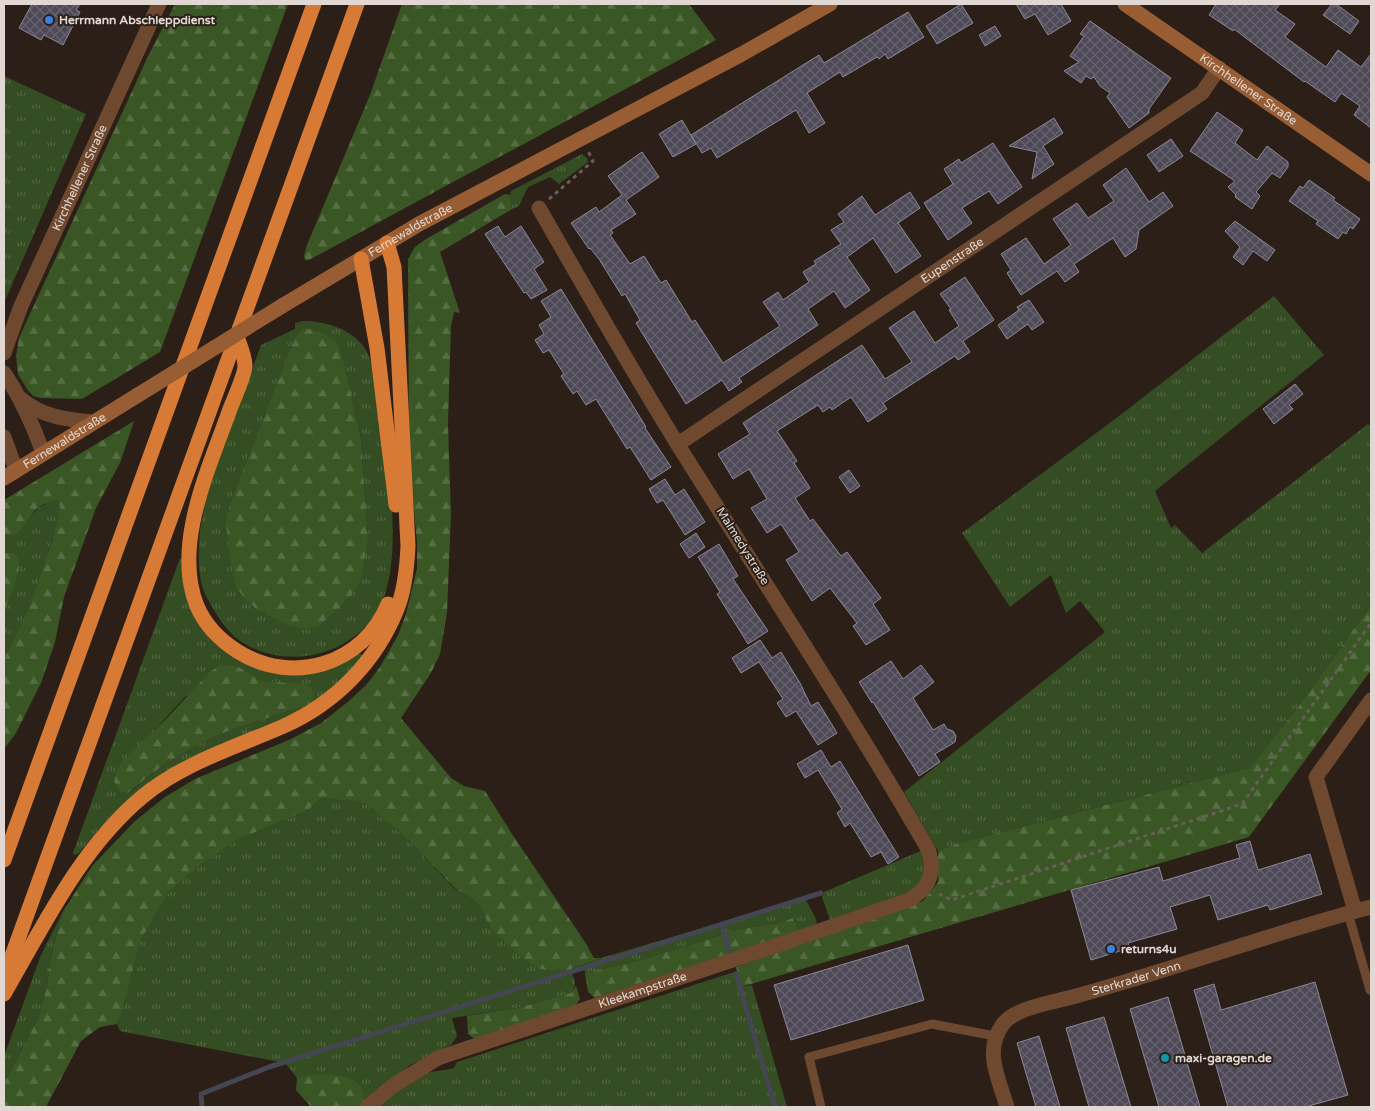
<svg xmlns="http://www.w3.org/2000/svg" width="1375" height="1111" font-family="'Varela Round',sans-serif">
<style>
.grass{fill:url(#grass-tufts);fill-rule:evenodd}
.forest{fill:url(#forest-firs)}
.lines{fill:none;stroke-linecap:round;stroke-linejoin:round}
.stream{stroke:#444651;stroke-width:5}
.building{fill:url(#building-cross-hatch);stroke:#8b8796}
.path{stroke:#685d57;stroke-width:3;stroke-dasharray:4 4;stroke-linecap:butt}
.lane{stroke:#6e4930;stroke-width:9}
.street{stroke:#6e4930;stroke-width:15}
.secondary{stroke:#995d34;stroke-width:15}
.highway{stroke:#d77a36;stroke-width:15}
.secondary-bridge{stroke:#995d34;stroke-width:15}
.shop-dot{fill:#3f7fe0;stroke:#2b1f18;stroke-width:2}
.culture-dot{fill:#0f9aa8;stroke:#2b1f18;stroke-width:2}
.labels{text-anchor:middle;stroke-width:4;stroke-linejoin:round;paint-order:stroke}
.poi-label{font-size:12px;font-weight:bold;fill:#e1d8d3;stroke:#2b1f18;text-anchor:start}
.street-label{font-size:12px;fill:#e1d8d3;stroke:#2b1f18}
</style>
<defs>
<pattern id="grass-tufts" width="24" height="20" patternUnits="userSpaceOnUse" patternTransform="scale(1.25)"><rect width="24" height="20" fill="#354d22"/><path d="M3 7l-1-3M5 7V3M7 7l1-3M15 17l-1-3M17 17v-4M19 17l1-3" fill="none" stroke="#526641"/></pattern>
<pattern id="forest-firs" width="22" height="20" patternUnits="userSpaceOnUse" patternTransform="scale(1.25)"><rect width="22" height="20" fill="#3a5625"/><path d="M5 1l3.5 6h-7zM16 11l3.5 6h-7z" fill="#566e44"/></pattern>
<pattern id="building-cross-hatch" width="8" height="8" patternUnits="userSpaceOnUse" patternTransform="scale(1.25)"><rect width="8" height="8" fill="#4d4957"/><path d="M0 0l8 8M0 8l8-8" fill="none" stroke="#66626e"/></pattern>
</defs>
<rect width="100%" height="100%" fill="#2b1f18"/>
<!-- grass -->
<g class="grass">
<path d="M4,76L86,114L4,303Z"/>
<path d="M582,154L587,158L588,162L559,184L550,177L528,187L519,206L512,209L510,195L511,191Z"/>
<path d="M1274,296L1324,355L1155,491L1171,528L1175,525L1202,553L1368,424L1371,427V605L1298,707L1249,768L959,843L938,851L904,792L1105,632L1080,601L1066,613L1051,575L1010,607L962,533L1123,413Z"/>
<path d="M303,321C325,321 350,328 364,347C370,355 372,367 375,377C383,439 404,535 385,594C365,655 284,676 235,637C227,630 219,619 214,610C208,600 201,588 200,576C194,523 210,485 227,437C238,406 250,375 261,345L295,329V323ZM343,358L361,439L368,538L230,503L284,364Z"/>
<path d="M53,500L58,502L60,506C51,552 30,621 4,660V610L7,604L8,553L4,554V534L9,535L23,528L29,518L38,508Z"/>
<path d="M180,558L182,559L188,600L253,666L346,662L360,653L364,657L349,675L309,708L131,800L99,829L79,853L74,855L73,853ZM237,666L262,681L276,682L309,704L226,732L203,742L163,765L129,793C116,787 113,787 116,772L185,697Z"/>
<path d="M323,798L365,803L408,840L454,888L472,899L480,907L492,931L522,958L539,969L551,971L569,970C576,978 577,985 571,993L517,1008L452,1018L457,1036L451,1045L410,1065L361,1105L352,1079L323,1075L297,1078L285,1063L120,1031L117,1024L124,1005L140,940L169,892L196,869L237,840L306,811Z"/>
<path d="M923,850L926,864L922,880L911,892L830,920L822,897L824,892Z"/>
<path d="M805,898L816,919L817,924L800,931L793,918L778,923L740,929L640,960L585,973L583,965L601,958Z"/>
<path d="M62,913L50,962L47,987L38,1018L4,1084V1056L41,955Z"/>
<path d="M737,971L741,987L752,985L787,1107H378C389,1098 417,1074 430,1072C438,1071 446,1070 454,1068L457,1062Z"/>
</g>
<!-- forest -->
<g class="forest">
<path d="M175,4H288L160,352L82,399L40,398L33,396L27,389L18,374L16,356L19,338L149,54Z"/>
<path d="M402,4H689L716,40L309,260H305L304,256L307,245L370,95Z"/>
<path d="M505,194L510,195L512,209L440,252L460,313L454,312L451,326L448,424L451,514L447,613L440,654L431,673L401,718L451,778L464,786L485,791L512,834L585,942L594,958H601L569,970L551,971L539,969L522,958L492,931L480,907L472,899L455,888L408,840L365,803L323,798L306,811L237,840L196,869L169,892L140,941L124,1005L117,1024L100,1027L81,1041L46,1107H4V1084L38,1018L47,987L50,962L62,913L92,866L135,821L165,797L195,779L291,739L321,723L349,701L367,684L380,667L398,635L406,614L417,568V542L409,460L408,259L415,247L426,239Z"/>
<path d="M309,329L323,333L337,343L343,358L361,439L368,538L361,579L353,593L329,617L317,627L302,628L290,626L258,610L247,601L236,587L229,551L226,524L230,503L284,364L298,333Z"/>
<path d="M134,421L120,463L96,508L64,597L55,642L41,683L16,733L4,749V660L28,611L52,542L60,506L58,502L53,500C49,503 43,504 39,507C26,516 24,540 4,534V500Z"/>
<path d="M8,553H14L19,557C21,571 11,597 4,610V554Z"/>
<path d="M1371,605V670L1249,837L741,987L736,967L923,901L938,882V851L959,843L1249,768L1298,707Z"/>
<path d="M220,665L237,666L262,681L307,684C313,688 315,692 313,700L309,704L226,732L203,742L163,765L128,793L120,791L114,782L116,772L122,762L167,718L209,673Z"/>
<path d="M793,918L800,931L595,998L588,992L585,973L640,960L740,929L778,923Z"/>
<path d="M576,986L580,999L576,1005L475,1039L468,1034L467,1016L517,1008L571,993Z"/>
<path d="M311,1075C327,1075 359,1072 363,1093C365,1099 363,1103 359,1107H311L296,1090L297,1078Z"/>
</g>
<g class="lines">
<!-- stream -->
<g class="stream">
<path d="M722,926L729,950"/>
<path d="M736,974L775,1107"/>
<path d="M202,1107L201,1094L269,1067L821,893"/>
</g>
</g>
<!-- building -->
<g class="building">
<path d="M32,4H80L76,10L80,12L63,45L44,35L41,40L19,28Z"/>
<path d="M961,4L973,23L937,44L926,26Z"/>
<path d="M1016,4H1061L1071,21L1048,35L1035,14L1025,19Z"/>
<path d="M1216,4H1280L1275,10L1295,24L1285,37L1326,67L1338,50L1361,67L1371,54V128L1354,115L1360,106L1341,93L1335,102L1305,81L1304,82L1234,29L1233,31L1209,15Z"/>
<path d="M1332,4H1336L1359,21L1350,34L1323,15Z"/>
<path d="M908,12L924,37L888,59L885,54L879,59L877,57L843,77L840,72L807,93L825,123L809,133L796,110L717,158L711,148L702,153L691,135L819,55L824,63Z"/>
<path d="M1090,21L1171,78L1149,109V113L1129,128L1107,97L1110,93L1100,86L1094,77L1091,79L1086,76L1081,83L1064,71L1079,62L1070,56L1084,36L1080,34Z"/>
<path d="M995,26L1001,36L985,46L979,35Z"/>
<path d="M1217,112L1243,130L1235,143L1257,160L1267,146L1288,162V167L1280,178L1272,173L1256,192L1260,196L1252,209L1235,197L1236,195L1228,187L1235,181L1190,151Z"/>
<path d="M1054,118L1063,133L1043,146L1054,164L1032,179L1037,152L1009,146Z"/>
<path d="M682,120L696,144L673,157L659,134Z"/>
<path d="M1171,139L1183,156L1159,172L1147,155Z"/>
<path d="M993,143L1022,187L998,204L989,191L962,208L972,223L948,240L924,203L953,184L944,169L959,159L961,163Z"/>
<path d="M642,152L659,177L626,200L636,214L611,230L613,233L610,235L630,264L644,256L661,283L666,280L692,322L695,320L723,363L780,326L763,302L778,292L783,300L809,282L803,272L816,264L814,261L841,244L831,230L844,222L838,214L862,196L875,215L910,192L920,208L898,223L921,256L896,273L873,238L847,257L870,290L845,308L834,291L808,309L818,325L739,378L742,382L729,391L722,380L686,404L636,323L640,320L625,294L622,296L599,259L590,248L589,249L571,223L596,207L599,212L622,195L608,176Z"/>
<path d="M1126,168L1149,202L1163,192L1173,206L1139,230L1136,249L1125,257L1113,238L1074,264L1079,272L1065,282L1057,271L1021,295L1007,273L1011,270L1001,254L1026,238L1044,264L1071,245L1053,219L1077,203L1088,218L1114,201L1103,185Z"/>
<path d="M1309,180L1335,198L1333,200L1360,219L1353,229L1350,227L1346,234L1343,232L1338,239L1316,224L1318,221L1289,201L1300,186L1303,188Z"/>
<path d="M1235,221L1275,250L1267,261L1253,251L1243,265L1233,257L1240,247L1225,231Z"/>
<path d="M498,226L505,237L521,226L544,262L534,269L547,290L531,299L526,292L524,293L485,234Z"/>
<path d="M965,277L994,320L963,341L970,352L958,360L955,356L883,403L887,409L868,422L851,397L832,410L830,407L823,412L818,405L777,431L797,461L794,463L810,488L795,498L810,521L813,519L841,556L847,552L881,598L873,604L890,630L866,645L853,626L857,623L830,588L812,601L786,560L799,552L781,524L767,533L751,508L767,499L749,469L733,479L718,454L750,434L743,423L862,345L885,379L912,362L889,328L914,311L935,343L959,326L949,310L951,309L940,294Z"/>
<path d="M561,289L646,427L645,428L671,467L651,480L630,447L627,449L596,399L586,405L577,391L573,394L561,376L564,374L549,350L543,353L535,340L544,334L539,325L551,317L541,301Z"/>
<path d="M1029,300L1044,322L1032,330L1028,324L1007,339L998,325L1019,310L1017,307Z"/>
<path d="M1295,384L1303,394L1289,405L1293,409L1274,424L1263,409Z"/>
<path d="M849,470L860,486L850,493L839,477Z"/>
<path d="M665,479L675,495L684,489L705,522L685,535L663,500L657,503L649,489Z"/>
<path d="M696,533L705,547L689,558L680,544Z"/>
<path d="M719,544L738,576L733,579L768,631L748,644L717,594L720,592L698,557Z"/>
<path d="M760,640L772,658L781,652L800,683L811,706L818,702L837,733L818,745L796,711L786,717L777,703L783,699L759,662L741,673L732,658Z"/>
<path d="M891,661L903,679L921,665L934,682L913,698L933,730L944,724L947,729L953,731L956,736L955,742L935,754L940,762L919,776L873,702L872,703L859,682Z"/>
<path d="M821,750L831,767L840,761L899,857L888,864L881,852L871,857L850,823L845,827L837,813L842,809L818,770L805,778L797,764Z"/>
<path d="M1250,841L1258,870L1310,854L1322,894L1270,910L1268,905L1218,920L1210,895L1170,907L1177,929L1128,943L1130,948L1091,960L1071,890L1159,867L1163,881L1240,858L1236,845Z"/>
<path d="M908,945L924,1000L791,1040L774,985Z"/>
<path d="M1315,982L1348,1095L1305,1107H1228L1194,990L1214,984L1221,1010Z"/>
<path d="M1168,997L1200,1107H1159L1130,1009Z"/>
<path d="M1104,1017L1131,1107H1089L1066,1028Z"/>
<path d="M1039,1036L1060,1107H1036L1017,1043Z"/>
</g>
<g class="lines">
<!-- path -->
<g class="path">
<path d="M549,199L593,161L588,151"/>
<path d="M939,894L952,900L1242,804L1371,623"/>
</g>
<!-- lane -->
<g class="lane">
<path d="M1348,913L1370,990"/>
<path d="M821,1107L809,1057L932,1024L995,1036"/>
</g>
<!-- street -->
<g class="street">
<path id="s1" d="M4,353L21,306L159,4"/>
<path d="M4,373C21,398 33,425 43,453"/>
<path d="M21,399C42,417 68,420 94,422"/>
<path d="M4,437L16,470"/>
<path id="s2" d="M678,444L1202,93L1219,68"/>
<path d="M1355,911L1316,777L1371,700"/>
<path id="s3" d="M367,1107L394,1085L438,1058L772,947L909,900C930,888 936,872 928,849C849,712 762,579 678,445C630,367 584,287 539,208"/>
<path id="s4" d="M1007,1107C999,1079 983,1051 1003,1024C1016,1007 1056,1002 1076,996C1175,969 1272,933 1371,907"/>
</g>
<!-- secondary -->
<g class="secondary">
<path id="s5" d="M1125,4L1371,174"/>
<path id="s6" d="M282,306L419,224L740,55L830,4"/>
<path id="s7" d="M4,478L138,395"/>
</g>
<!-- highway -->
<g class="highway">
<path d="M361,259L377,348L396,505"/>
<path d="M237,337C240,345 245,357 245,366C245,374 234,399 230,409C210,466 172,545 197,606C205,625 220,640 237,651C292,686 363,665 388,604"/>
<path d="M4,860L314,4"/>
<path d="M4,978L357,4"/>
<path d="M4,994C44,925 80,849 142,797C183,763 236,747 284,726C335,703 376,662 397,609C405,590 407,567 408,546L394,267L387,243"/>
</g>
<!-- secondary-bridge -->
<path class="secondary-bridge" d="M138,395L282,306"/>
</g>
<!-- markers -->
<g class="shop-dot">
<circle cx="49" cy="20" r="5"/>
<circle cx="1111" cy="949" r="5"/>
</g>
<circle class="culture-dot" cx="1165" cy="1058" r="5"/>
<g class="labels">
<!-- poi labels -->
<g class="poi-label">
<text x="59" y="24">Herrmann Abschleppdienst</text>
<text x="1121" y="953">returns4u</text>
<text x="1175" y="1062">maxi-garagen.de</text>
</g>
<!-- street labels -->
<g class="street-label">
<text dy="4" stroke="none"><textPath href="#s5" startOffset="150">Kirchhellener Straße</textPath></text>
<text dy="4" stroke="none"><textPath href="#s1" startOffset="191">Kirchhellener Straße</textPath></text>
<text dy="4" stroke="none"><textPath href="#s6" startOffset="149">Fernewaldstraße</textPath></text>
<text dy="4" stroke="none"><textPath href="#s2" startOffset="330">Eupenstraße</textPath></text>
<text dy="4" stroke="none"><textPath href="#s7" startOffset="71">Fernewaldstraße</textPath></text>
<text transform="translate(743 546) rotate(58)" y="4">Malmedystraße</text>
<text dy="4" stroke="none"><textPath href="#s4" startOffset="229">Sterkrader Venn</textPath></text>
<text dy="4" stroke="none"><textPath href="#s3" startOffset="302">Kleekampstraße</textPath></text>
</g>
</g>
<!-- border -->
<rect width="1375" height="1111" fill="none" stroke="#e1d8d3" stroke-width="10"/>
</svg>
